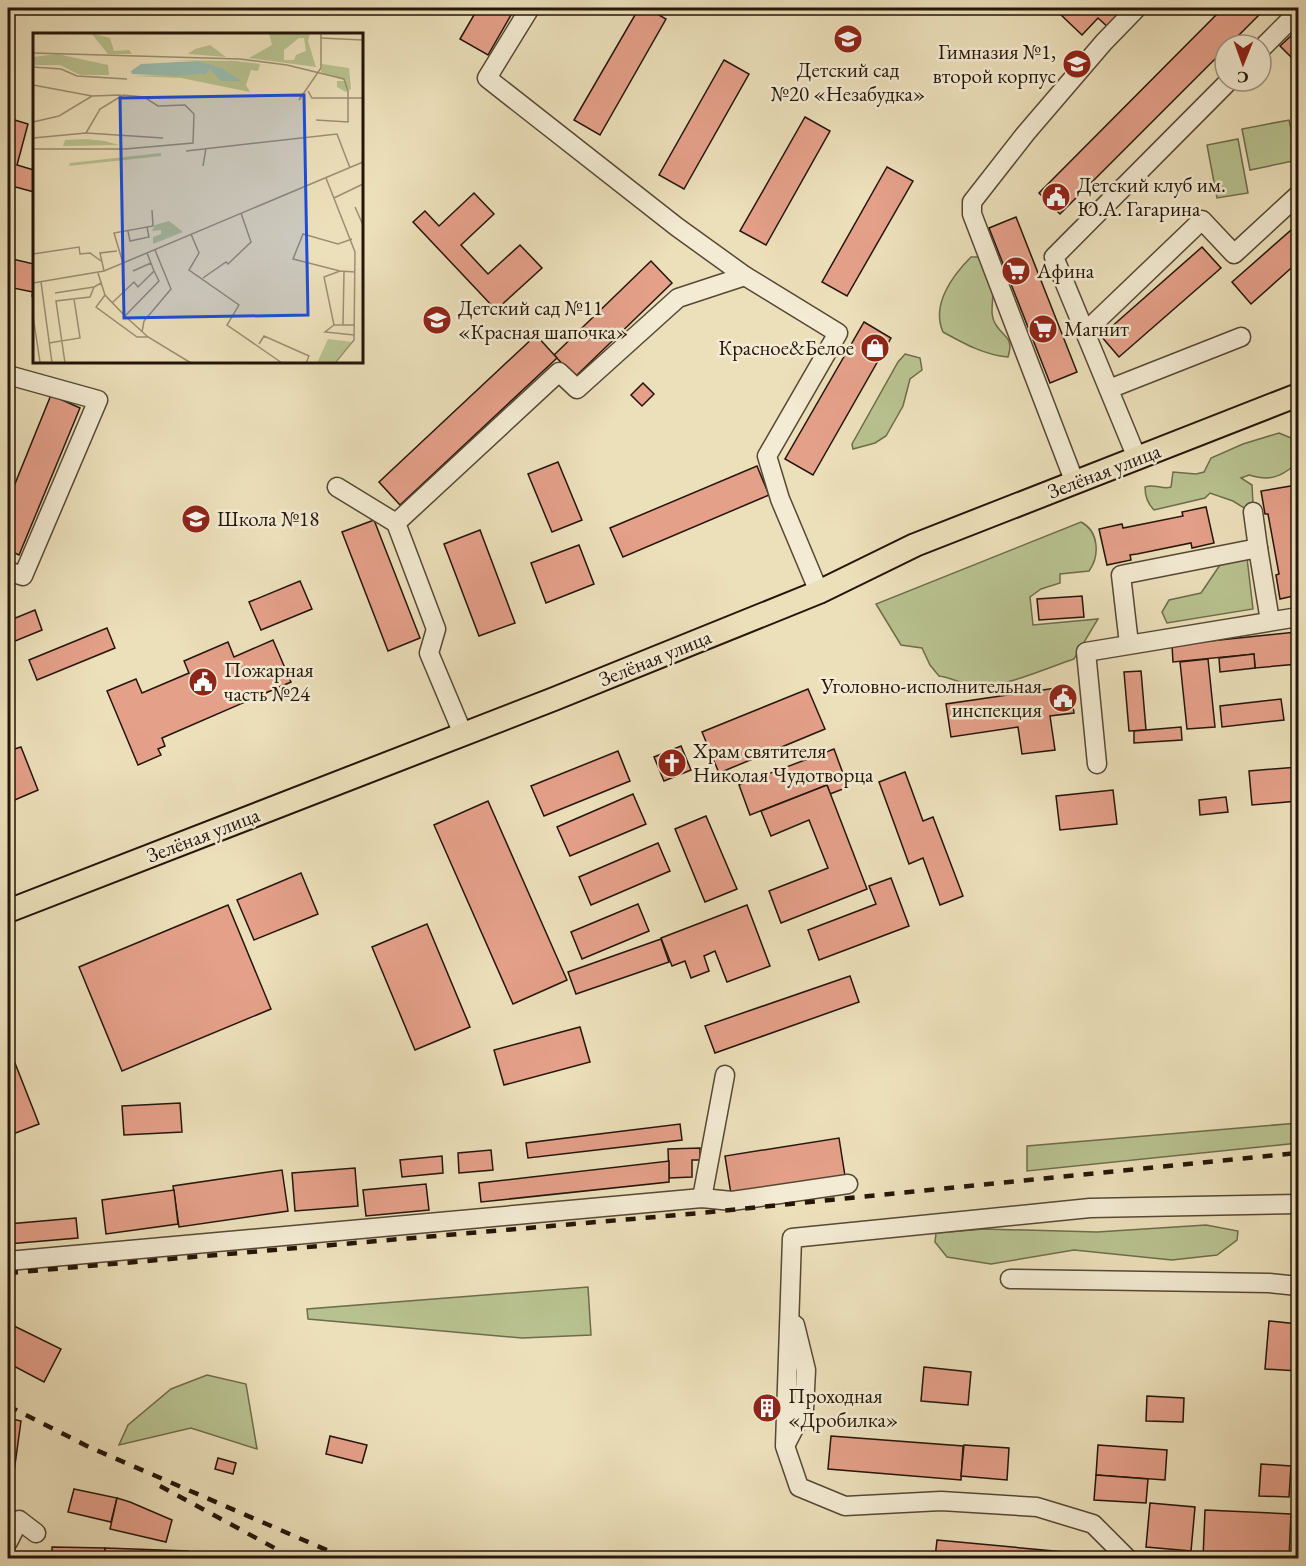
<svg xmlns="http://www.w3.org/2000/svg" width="1306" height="1566" font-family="'EB Garamond',serif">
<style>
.green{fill:#b8c290;stroke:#6e6c4c;stroke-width:1.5}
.building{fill:#e5a08a;stroke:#241508;stroke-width:1.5}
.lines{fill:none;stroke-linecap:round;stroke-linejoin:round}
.minor-casing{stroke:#564835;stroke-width:21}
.major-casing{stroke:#241508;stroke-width:26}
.minor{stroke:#f3ebd3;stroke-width:18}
.major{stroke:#ece0bb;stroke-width:22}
.rail{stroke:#241508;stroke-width:4.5;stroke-dasharray:10 10;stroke-linecap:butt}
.labels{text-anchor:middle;stroke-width:5;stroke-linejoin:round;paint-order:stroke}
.poi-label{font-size:21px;fill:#241508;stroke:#f3ebd3;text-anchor:start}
.street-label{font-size:21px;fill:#241508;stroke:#f3ebd3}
.inset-road{fill:none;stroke:#9c8f73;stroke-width:1.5}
.view{fill:#1d4ed8;fill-opacity:0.15;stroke:#1d4ed8;stroke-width:3}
.inset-edge{fill:none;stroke:#241508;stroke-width:3}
</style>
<rect width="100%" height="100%" fill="#ece0bb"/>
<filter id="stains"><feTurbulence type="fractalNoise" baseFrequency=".00333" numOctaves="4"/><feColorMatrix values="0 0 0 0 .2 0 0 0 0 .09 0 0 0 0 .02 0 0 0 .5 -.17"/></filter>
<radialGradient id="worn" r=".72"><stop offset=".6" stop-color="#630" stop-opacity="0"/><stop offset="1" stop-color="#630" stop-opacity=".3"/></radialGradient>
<!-- green -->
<g class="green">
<path d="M1289,120L1298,160L1250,170L1242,129Z"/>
<path d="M1238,139L1248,193L1217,198L1207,145Z"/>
<path d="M971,257H980C984,267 989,278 992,288C995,299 988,314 996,325C1005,339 1014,337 1008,357C984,355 963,343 943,332C931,305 952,276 971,257Z"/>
<path d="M905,354L920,358L922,370L910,379L903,406L886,436L875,443L853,449L852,444L898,362Z"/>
<path d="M1279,433L1296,440L1295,465C1279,478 1269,481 1249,475L1241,478L1252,485L1253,504L1244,508L1233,501L1210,493L1205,498L1154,510C1147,503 1145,496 1145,487C1154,483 1162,490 1171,487L1173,472L1196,474L1204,472L1211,458L1243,444Z"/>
<path d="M1081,522C1099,531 1100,556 1089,571L1060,574V583L1041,589L1030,597L1033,625L1098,619L1074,659C1044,669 1011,685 979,686C968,687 951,677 939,676L930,665L922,648L901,645L876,604Z"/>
<path d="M1247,558L1253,609L1167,623L1162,612L1169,600L1201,593L1220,565Z"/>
<path d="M1298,1123V1143L1027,1171V1146Z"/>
<path d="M1206,1225L1238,1231L1237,1240L1217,1255L1172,1260L1074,1250L991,1264L947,1257L935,1242L936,1233L984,1229L1097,1232Z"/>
<path d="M588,1287L591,1335L522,1338L308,1319L307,1309Z"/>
<path d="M207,1375L246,1384L257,1449L191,1428L119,1445L128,1425L171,1389Z"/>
</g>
<!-- building -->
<g class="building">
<path d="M478,8H515L488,55L460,39Z"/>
<path d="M639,8H647L666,19L600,135L574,120Z"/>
<path d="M1066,8H1130L1110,29L1098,18L1082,35L1060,14Z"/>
<path d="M1223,8H1252L1259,15L1229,45H1225V49L1060,214L1039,193Z"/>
<path d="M1292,35L1298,41V50L1291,57L1280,46Z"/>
<path d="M724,60L749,74L684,189L659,175Z"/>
<path d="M805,117L830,131L766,245L740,231Z"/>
<path d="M8,118L28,124L17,165L34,170V192L8,185Z"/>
<path d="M887,167L913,181L847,296L822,282Z"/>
<path d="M474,193L494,214L461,245L488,274L520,245L542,268L496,310L413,222L425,211L439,226Z"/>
<path d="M1016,217L1077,372L1050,383L989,228Z"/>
<path d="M1298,224V262L1251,304L1232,282Z"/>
<path d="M1202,247L1221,268L1119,357L1101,336Z"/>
<path d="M8,258L34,264V297L32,296L33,292L8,287Z"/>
<path d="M651,261L672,283L575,377L554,355Z"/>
<path d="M864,322L891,338L813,475L785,459Z"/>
<path d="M536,335L557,358L400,505L379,482Z"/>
<path d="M643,383L654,394L642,406L631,395Z"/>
<path d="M51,395L80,408L19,555L8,550V501Z"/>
<path d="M558,462L582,520L552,532L528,474Z"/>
<path d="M757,466L769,495L623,557L610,528Z"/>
<path d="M1297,485L1298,595L1280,599L1276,575L1279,574L1268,514H1265L1261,491Z"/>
<path d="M1206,507L1214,543L1192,548L1191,543L1137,554L1130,555L1131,560L1107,565L1099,529L1122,524L1123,528L1183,516L1182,512Z"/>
<path d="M374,520L420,638L388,651L342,532Z"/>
<path d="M480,530L515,623L479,636L444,544Z"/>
<path d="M579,545L594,584L546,603L531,563Z"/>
<path d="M300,581L312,609L261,630L249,602Z"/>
<path d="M1082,596L1084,617L1039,620L1037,599Z"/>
<path d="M35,610L42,630L8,644V621Z"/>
<path d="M107,628L115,648L37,680L29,660Z"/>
<path d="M1296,632L1298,664L1255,668L1254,654L1173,662L1172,645Z"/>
<path d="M273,640L291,682L162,738L165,746L158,749L161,755L138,765L107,691L136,679L142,693L189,673L184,661L228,642L234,657Z"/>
<path d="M1254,654L1255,668L1220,672L1219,658Z"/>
<path d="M1208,659L1215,727L1187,729L1180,662Z"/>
<path d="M1141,671L1146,730L1129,731L1124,672Z"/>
<path d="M1070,686L1074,713L1050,716L1055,750L1022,754L1018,727L951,737L946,704Z"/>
<path d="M808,689L825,729L719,773L702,732Z"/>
<path d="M1281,699L1284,720L1222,727L1220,706Z"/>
<path d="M1181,727L1182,740L1134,743V731Z"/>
<path d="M681,746L691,770L664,781L654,757Z"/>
<path d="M21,747L38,790L10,802L8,797V749V751Z"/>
<path d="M834,749L848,787L830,794L827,785L750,815L739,785Z"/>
<path d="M618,751L630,781L544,816L531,786Z"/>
<path d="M1298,767V801L1252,805L1249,771Z"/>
<path d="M905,772L923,821L933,817L963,896L940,905L923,858L909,864L879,782Z"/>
<path d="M827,785L867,889L781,923L769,891L828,868L809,820L771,836L761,811Z"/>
<path d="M1113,790L1117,824L1060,830L1056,796Z"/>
<path d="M633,794L646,824L570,856L557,827Z"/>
<path d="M1226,797L1228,812L1200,815L1199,800Z"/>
<path d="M488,801L567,980L513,1004L434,825Z"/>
<path d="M706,816L737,889L705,902L675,829Z"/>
<path d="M658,843L670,871L591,905L579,877Z"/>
<path d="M301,873L318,914L254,940L237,900Z"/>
<path d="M891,878L909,926L819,960L808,930L876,904L869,886Z"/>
<path d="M638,904L649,931L582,959L571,932Z"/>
<path d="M228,905L271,1009L122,1071L79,967Z"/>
<path d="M747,905L770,966L727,982L715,951L704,956L709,971L691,978L685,961L672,966L661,938Z"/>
<path d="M427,924L470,1027L415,1050L372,947Z"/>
<path d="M661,939L669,962L576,994L568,972Z"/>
<path d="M850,976L859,1002L715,1053L705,1026Z"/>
<path d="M580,1027L590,1062L504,1085L494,1050Z"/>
<path d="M13,1058L39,1124L8,1136V1060Z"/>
<path d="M180,1103L182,1132L124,1135L122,1106Z"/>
<path d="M680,1124L682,1140L528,1158L526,1143Z"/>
<path d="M839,1138L845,1176L731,1194L725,1156Z"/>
<path d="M700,1148V1160H692V1177L669,1178L668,1149Z"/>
<path d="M491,1150L493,1170L459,1173L458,1153Z"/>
<path d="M442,1156L443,1173L402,1177L400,1160Z"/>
<path d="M669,1161V1182L481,1202L479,1183Z"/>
<path d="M355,1168L358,1206L295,1211L292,1173Z"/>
<path d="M282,1170L288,1211L179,1227L173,1186Z"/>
<path d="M426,1184L429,1210L366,1216L363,1190Z"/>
<path d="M174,1190L178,1224L106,1234L102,1200Z"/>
<path d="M76,1218L78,1238L8,1244V1224Z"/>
<path d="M1269,1321L1298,1324V1371L1265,1369Z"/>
<path d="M8,1323L61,1349L44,1382L8,1363Z"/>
<path d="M924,1367L971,1372L968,1405L921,1401Z"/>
<path d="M1147,1396L1184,1398L1183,1422L1146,1421Z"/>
<path d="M760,1402L773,1403V1414H760Z"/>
<path d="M8,1418L21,1421L13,1479H8Z"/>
<path d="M330,1436L367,1445L362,1463L326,1454Z"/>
<path d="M831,1436L963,1446L961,1480L828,1469Z"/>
<path d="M964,1445L1009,1448L1007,1480L961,1476Z"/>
<path d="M1098,1445L1167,1450L1165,1480L1096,1475Z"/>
<path d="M218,1458L236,1463L233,1474L215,1469Z"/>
<path d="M1261,1464L1291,1466L1289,1497L1259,1496Z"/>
<path d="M1096,1475L1148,1479L1146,1503L1094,1500Z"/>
<path d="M74,1489L117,1498L111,1522L68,1512Z"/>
<path d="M117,1498L130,1502L172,1520L166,1542L110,1529Z"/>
<path d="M1150,1503L1195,1507L1191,1551L1146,1547Z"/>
<path d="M1205,1510L1291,1514L1289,1558H1203Z"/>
<path d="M937,1540L1108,1556V1558H935Z"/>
<path d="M52,1547L105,1548V1558H52Z"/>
<path d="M105,1548L188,1551V1558H105Z"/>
</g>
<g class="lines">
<!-- minor casing -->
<g class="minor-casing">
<g id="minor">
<path d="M530,8L487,78L677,227L745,276L838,333L767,456L780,499L819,592"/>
<path d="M1261,49L1298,12"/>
<path d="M1085,332L1054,257L1229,81"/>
<path d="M8,375L98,400L23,576L8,571"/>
<path d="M1109,389L1241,337"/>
<path d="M1137,458L1085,332L1202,220L1234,254L1298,195"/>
<path d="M1075,483L972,214V202L1026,133L1104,42L1137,8"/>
<path d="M337,487L396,523"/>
<path d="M1253,512L1258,548"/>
<path d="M1129,644L1121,575L1258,548L1270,621"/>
<path d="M463,734L429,653L436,629L396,523L559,372L577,389L678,298L745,276"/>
<path d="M1097,764L1086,652L1298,617"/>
<path d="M702,1198L725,1075"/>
<path d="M8,1261L702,1198L732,1201L848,1184"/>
<path d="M1010,1279L1269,1283L1298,1286"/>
<path d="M787,1442L804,1409L806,1370L795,1325"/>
<path d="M8,1542L19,1520L36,1533"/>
<path d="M1127,1558L1093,1524L1037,1507L941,1501L845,1506L799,1487L785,1446L792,1238L1090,1208L1298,1204"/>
</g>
</g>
<!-- major casing -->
<g class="major-casing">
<path id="major" d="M8,911L554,699L819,592L915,545L1298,395"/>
</g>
<!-- minor -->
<use href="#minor" class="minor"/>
<!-- major -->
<use href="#major" class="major"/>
<!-- rail -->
<g class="rail">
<path d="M8,1273L701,1213L1298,1153"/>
<path d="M8,1406L89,1447L338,1555L354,1558"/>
<path d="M160,1486L293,1558"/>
</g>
</g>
<!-- icons -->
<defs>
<g id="school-disc" transform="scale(1.5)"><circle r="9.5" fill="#8f2418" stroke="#f3ebd3"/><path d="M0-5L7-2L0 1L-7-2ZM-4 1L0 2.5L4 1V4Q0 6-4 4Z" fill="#fff"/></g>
<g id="civic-disc" transform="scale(1.5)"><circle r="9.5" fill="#8f2418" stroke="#f3ebd3"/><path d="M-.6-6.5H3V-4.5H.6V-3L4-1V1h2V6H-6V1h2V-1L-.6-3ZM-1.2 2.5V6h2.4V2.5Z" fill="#fff"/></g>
<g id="supermarket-disc" transform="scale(1.5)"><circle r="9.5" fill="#8f2418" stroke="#f3ebd3"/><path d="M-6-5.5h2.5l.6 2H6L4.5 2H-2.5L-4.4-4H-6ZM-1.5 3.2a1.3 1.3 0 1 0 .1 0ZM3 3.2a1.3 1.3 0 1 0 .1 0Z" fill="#fff"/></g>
<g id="shop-disc" transform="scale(1.5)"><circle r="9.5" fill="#8f2418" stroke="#f3ebd3"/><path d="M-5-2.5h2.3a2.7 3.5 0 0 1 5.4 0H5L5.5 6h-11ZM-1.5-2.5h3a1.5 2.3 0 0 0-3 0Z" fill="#fff"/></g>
<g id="church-disc" transform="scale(1.5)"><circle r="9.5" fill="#8f2418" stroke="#f3ebd3"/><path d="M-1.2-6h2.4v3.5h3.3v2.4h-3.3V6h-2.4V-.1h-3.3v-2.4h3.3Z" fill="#fff"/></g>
<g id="building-disc" transform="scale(1.5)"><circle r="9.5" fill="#8f2418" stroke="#f3ebd3"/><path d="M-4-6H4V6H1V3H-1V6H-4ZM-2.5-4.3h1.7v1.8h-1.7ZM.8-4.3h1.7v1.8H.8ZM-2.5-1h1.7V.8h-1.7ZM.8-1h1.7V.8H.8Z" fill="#fff"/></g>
</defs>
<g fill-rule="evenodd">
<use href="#school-disc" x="848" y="39"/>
<use href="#school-disc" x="1077" y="64"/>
<use href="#civic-disc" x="1056" y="197"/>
<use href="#supermarket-disc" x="1016" y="271"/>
<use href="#school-disc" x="437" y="320"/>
<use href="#supermarket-disc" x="1043" y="329"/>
<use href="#shop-disc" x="875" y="348"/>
<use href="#school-disc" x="196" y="519"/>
<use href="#civic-disc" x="203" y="682"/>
<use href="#civic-disc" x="1063" y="698"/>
<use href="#church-disc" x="672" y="763"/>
<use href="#building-disc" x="767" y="1408"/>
</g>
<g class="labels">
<!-- poi labels -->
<g class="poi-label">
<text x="1056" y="59" text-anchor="end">Гимназия №1,<tspan x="1056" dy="24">второй корпус</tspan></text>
<text x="848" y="77" text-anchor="middle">Детский сад<tspan x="848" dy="24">№20 «Незабудка»</tspan></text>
<text x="1077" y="192">Детский клуб им.<tspan x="1077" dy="24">Ю.А. Гагарина</tspan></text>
<text x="1037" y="278">Афина</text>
<text x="458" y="315">Детский сад №11<tspan x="458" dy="24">«Красная шапочка»</tspan></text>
<text x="1064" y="336">Магнит</text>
<text x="854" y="355" text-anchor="end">Красное&amp;Белое</text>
<text x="217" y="526">Школа №18</text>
<text x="224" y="677">Пожарная<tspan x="224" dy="24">часть №24</tspan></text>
<text x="1042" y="693" text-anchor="end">Уголовно-исполнительная<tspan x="1042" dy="24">инспекция</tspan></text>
<text x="693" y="758">Храм святителя<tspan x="693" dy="24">Николая Чудотворца</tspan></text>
<text x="788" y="1403">Проходная<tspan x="788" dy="24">«Дробилка»</tspan></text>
</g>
<!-- street labels -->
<g class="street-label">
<text transform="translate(1104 471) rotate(-21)" y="7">Зелёная улица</text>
<text transform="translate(655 658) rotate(-22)" y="7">Зелёная улица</text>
<text transform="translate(203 835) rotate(-21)" y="7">Зелёная улица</text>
</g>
</g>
<!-- overview -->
<g transform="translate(33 33)">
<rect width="330" height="330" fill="#ece0bb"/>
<path d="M58,0L77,5L81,18L96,17L99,21H75ZM236,0H277L275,8L283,34L216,25L239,12ZM266,5H271L273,18L263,22L261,27H251V17ZM177,12L193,24L155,21L162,16ZM24,21L75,32L76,42H47L27,32H0V24ZM136,27L202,28L227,31L225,38L218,37L213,52L217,59L148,45L99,43L173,41L176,36L196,43L164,28ZM289,31L316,35L318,56L313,59L304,54V48H314L288,39ZM53,106L72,108L86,112L30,113L32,107ZM128,120V123L36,133L37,130ZM136,188L150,199L120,211V204L128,201V197L119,198L122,192ZM295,306L319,309L301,330H284Z" fill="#b8c290" fill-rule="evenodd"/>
<path d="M164,28L188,35L209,48H188L177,36L173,41L144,43L99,41L98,38L108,31Z" fill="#99bdb0"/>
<path class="inset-road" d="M287,5L330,7M0,20L207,26L254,32L311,46L315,58V89L283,87M0,34L28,36L44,43L94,46M0,52L59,63M275,58L279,65H330M266,67L288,35V0M0,89L26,83L59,63L88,62M0,105L53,100L130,105M0,116H92L160,110L161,81L152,72L125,73L111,64L90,62L67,76L53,100M153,118L304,101L317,135M170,133L173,115M293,145L322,219L321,307L302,330M301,165L330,151M322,174L330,192M95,198L97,208L116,204L114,194M158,201L166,220L156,237L206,272L194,292L249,330M0,221L46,214L47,221L57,220L68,228M90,230L81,200L120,193L119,177M71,238L67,220L84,218M100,238L118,230M307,238L260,226L270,201L305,211L319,206M65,240L72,262L92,283L115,304L158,330M170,245L193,229L195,231L218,209L208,180M8,249L19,330M0,250L71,238L330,129M22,260L61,254M72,262L63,274L104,304H115M79,270L101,249L105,254L121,238L114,220M0,283L7,329M92,283L126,248L121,238M301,292L291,244L307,238L322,239M310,292L311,239M109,299L111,288L138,256L122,217M321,302L292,299L301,292H322M16,310L47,305L41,266M226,311L231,303L276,323L273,330M32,330L23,268L57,264L61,254L68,250"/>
<path class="view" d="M271,62L275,282L91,285L87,65Z"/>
<rect width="330" height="330" class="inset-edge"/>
</g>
<!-- margin -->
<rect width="1306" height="1566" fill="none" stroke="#ece0bb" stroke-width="30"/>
<rect x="9" y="9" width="1288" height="1548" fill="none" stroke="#241508" stroke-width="3"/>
<rect x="15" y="15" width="1276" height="1536" fill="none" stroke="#241508" stroke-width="1.5"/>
<!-- north arrow -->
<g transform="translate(1243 63) rotate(181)"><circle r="28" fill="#f3ebd3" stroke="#a09582" stroke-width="1.5"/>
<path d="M0-4.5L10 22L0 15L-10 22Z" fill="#8f2418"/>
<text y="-9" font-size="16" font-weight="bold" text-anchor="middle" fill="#241508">С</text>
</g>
<rect width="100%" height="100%" filter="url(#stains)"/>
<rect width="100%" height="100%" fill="url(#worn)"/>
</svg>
